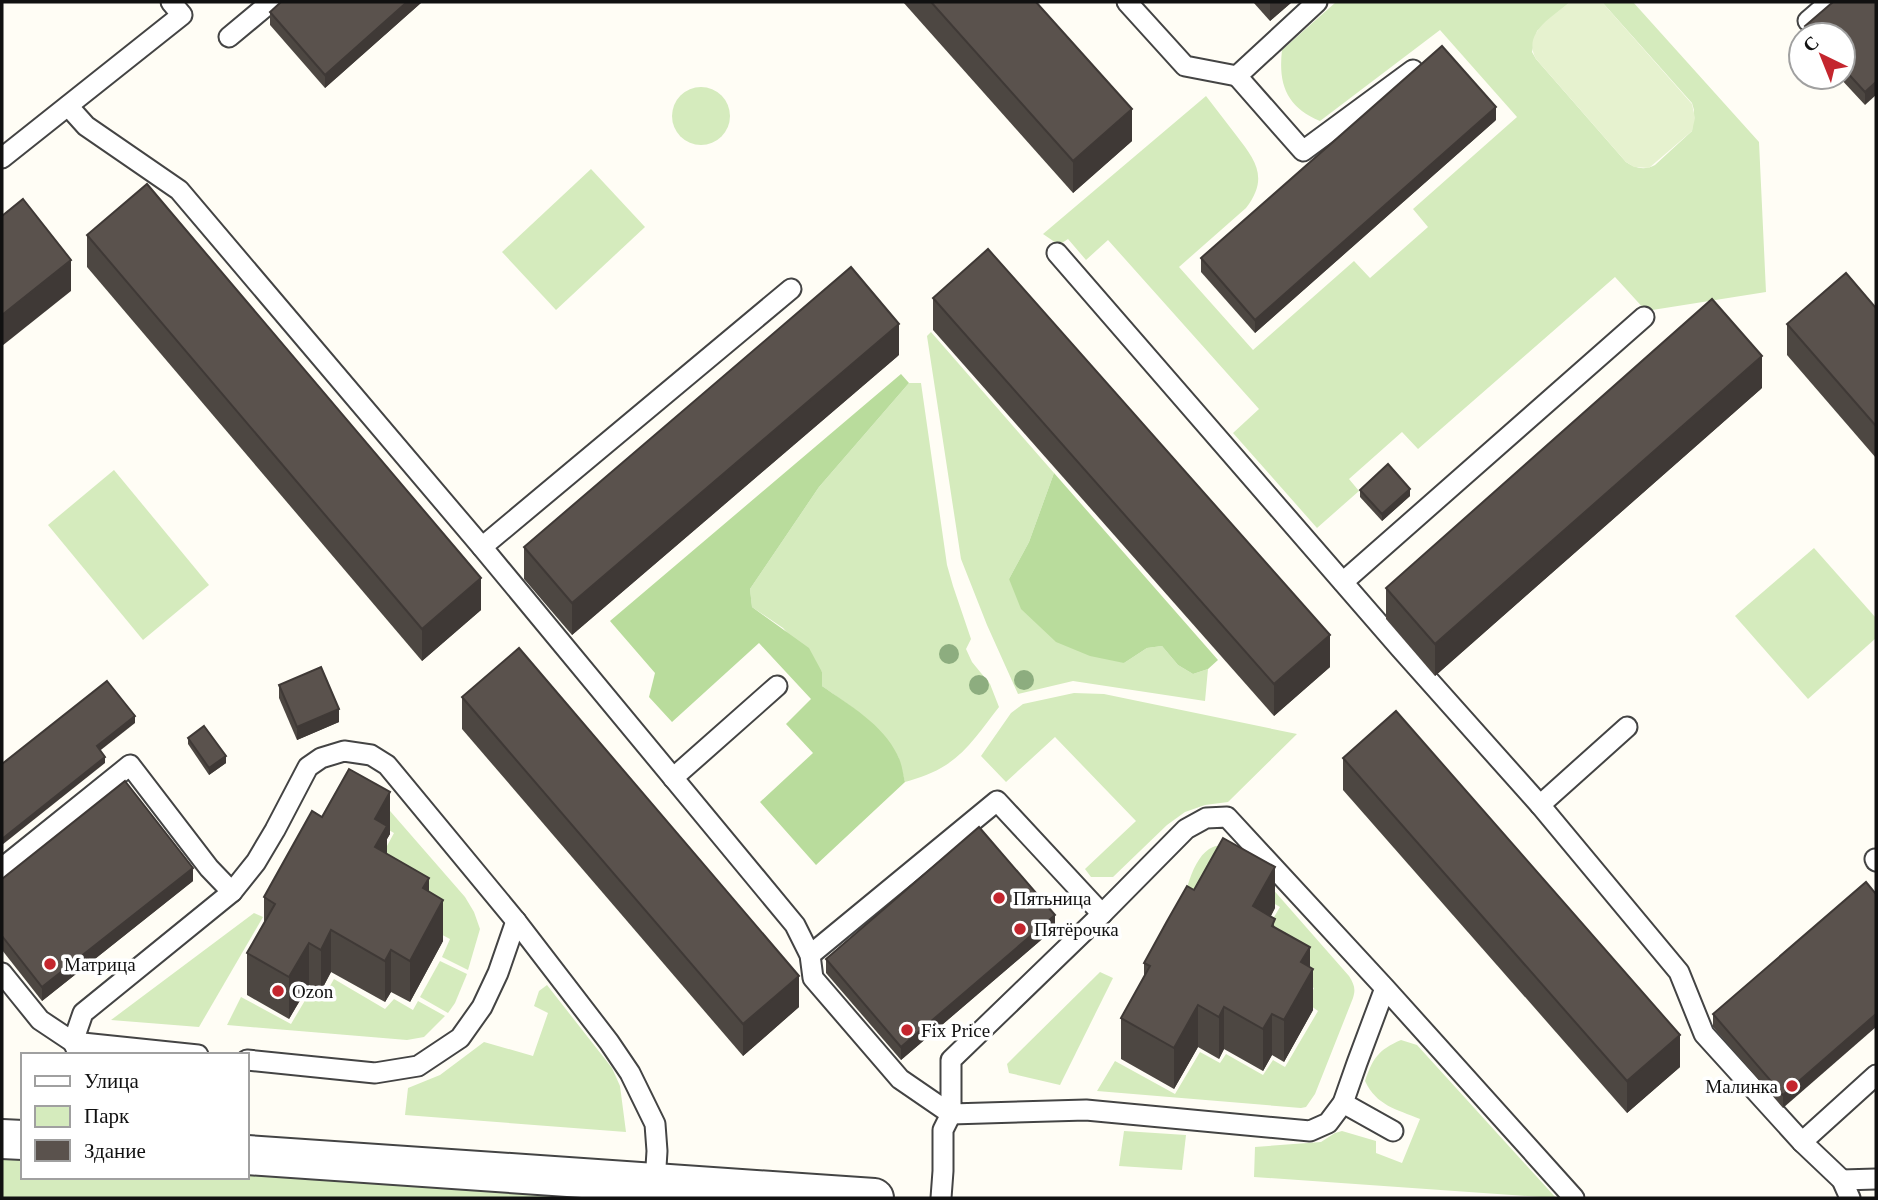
<svg xmlns="http://www.w3.org/2000/svg" width="1878" height="1200" font-family="Georgia,serif">
<style>
.green{fill:#d5ebbd}
.forest{fill:#b9dc9c}
.pitch{fill:#e6f2cf}
.lines{fill:none;stroke-linecap:round;stroke-linejoin:round}
.lane-casing{stroke:#444;stroke-width:23}
.street-casing{stroke:#444;stroke-width:42}
.lane{stroke:#fff;stroke-width:19}
.street{stroke:#fff;stroke-width:38}
.tree{fill:#8dad7f}
.wall{fill:#4d4742}
.shaded-wall{fill:#3f3936}
.building{fill:#5a524d;stroke:#3f3936;stroke-width:2}
.poi-dot{fill:#c4262e;stroke:#fff;stroke-width:2.5}
.labels{text-anchor:middle;stroke-width:7;stroke-linejoin:round;paint-order:stroke}
.poi-label{font-size:19px;fill:#111;stroke:#fff;text-anchor:start}
</style>
<rect width="100%" height="100%" fill="#fffdf5"/>
<!-- green -->
<g class="green">
<path d="M1336,2H1570L1537,31L1532,52L1536,59L1626,162C1635,168 1644,171 1655,165L1692,131L1694,110L1692,103L1602,2H1633L1759,142L1766,292L1646,311L1615,277L1418,449L1402,432L1349,479L1359,491L1317,528L1233,433L1259,409L1108,240L1086,260L1068,239L1059,245L1043,234L1206,96C1216,109 1226,122 1236,135C1256,161 1269,178 1246,208L1179,267L1253,350L1354,261L1370,278L1428,227L1413,209L1517,117L1440,30L1320,121C1287,107 1278,85 1282,50Z"/>
<circle cx="701" cy="116" r="29"/>
<path d="M591,169L645,227L556,310L502,252Z"/>
<path d="M931,332L1054,473L1029,542L1009,579L1124,663L1147,648L1162,646L1178,665L1193,674L1208,669L1205,701L1073,681L1018,694L987,625L961,559L927,336Z"/>
<path d="M909,383H921L947,565L953,586L971,639L966,649L972,662L990,684L999,707C983,727 968,751 946,765C934,773 919,778 905,782L898,756L856,710L822,686V672L783,628L752,607L750,589L819,487Z"/>
<path d="M114,470L209,585L143,640L48,525Z"/>
<path d="M1814,548L1876,618V638L1808,699L1735,616Z"/>
<path d="M1074,693L1104,694L1297,734L1228,802L1205,805L1185,812L1167,825L1113,877H1091L1085,869L1136,821L1055,737L1006,782L981,756L1011,713L1023,704Z"/>
<path d="M377,796L465,897L474,912L480,929L468,970L442,957L450,939L429,928L380,859L394,833L347,806Z"/>
<path d="M1224,845L1242,854L1349,976C1354,984 1356,989 1353,998L1315,1094L1306,1107L1301,1108L1097,1091L1115,1061L1175,1094L1200,1052L1220,1063L1226,1054L1263,1075L1273,1060L1285,1067L1318,1011L1307,1003L1314,988L1278,968L1256,947L1280,907L1218,872L1179,921C1184,900 1191,856 1213,847C1214,846 1223,845 1224,845Z"/>
<path d="M254,913L263,917L199,1027L111,1020Z"/>
<path d="M440,961L467,974L455,1003L448,1013L420,997Z"/>
<path d="M1100,972L1113,978L1060,1085L1009,1073L1007,1064Z"/>
<path d="M334,979L385,1009L394,999L413,1010L418,1001L445,1016L424,1037L407,1040L227,1025L241,997L291,1024L310,992L323,998Z"/>
<path d="M547,985L612,1068L620,1086L626,1132L405,1115L408,1088L440,1075L484,1042L533,1056L548,1013L534,1006L539,991Z"/>
<path d="M1401,1040L1417,1045L1556,1198L1254,1177L1255,1147L1321,1142L1335,1133L1342,1131L1376,1141V1153L1402,1163L1420,1119C1396,1109 1377,1106 1365,1081C1373,1058 1378,1050 1401,1040Z"/>
<path d="M1124,1131L1186,1135L1182,1170L1119,1166Z"/>
<path d="M2,1157L23,1159V1177H247V1174L614,1198H2Z"/>
</g>
<!-- forest -->
<g class="forest">
<path d="M901,374L909,383L819,487L750,589L752,607L809,648L822,672V686C849,705 883,724 898,756C902,764 903,774 905,782L816,865L760,802L813,753L786,724L811,699L759,643L672,722L649,697L655,673L610,621Z"/>
<path d="M1054,473L1218,660L1208,669L1193,674L1178,665L1162,646L1147,648L1124,663L1090,656L1056,642L1021,609L1009,579L1029,542Z"/>
</g>
<!-- pitch -->
<path class="pitch" d="M1570,2H1602L1692,104L1695,118L1692,131L1649,168L1634,167L1626,162L1536,59C1522,33 1552,17 1570,2Z"/>
<g class="lines">
<!-- lane casing -->
<g class="lane-casing">
<g id="lane">
<path d="M1127,2L1185,66L1237,76L1317,2"/>
<path d="M1808,21L1830,2"/>
<path d="M229,37L271,2"/>
<path d="M1237,76L1303,151L1413,70"/>
<path d="M68,106L86,126L179,190L482,547L795,925L810,955L813,978L900,1079L951,1114L943,1130V1171L941,1198"/>
<path d="M2,158L182,15L171,2"/>
<path d="M1057,253L1400,648L1540,805L1679,972L1704,1034L1802,1142L1842,1180L1850,1198"/>
<path d="M482,547L791,289"/>
<path d="M1343,582L1644,317"/>
<path d="M673,778L777,686"/>
<path d="M1540,805L1627,727"/>
<path d="M1875,859L1876,861"/>
<path d="M2,868L130,765L209,868L232,892"/>
<path d="M810,955L997,801L1102,914"/>
<path d="M2,973L40,1020L73,1042L198,1055"/>
<path d="M1385,988L1357,1063L1343,1103L1328,1123L1310,1131L1086,1110L951,1114V1060L1102,914L1186,829L1206,818L1227,817L1385,988L1574,1198"/>
<path d="M79,1055L73,1042L83,1013L232,892L256,862L275,830L308,767L321,758L344,751L371,755L387,765L516,921L609,1042L630,1073L655,1124L657,1151L655,1183"/>
<path d="M247,1060L375,1073L418,1066L460,1038L482,1007L498,973L516,921"/>
<path d="M1343,1103L1393,1131"/>
<path d="M1802,1142L1876,1075"/>
<path d="M1842,1180L1876,1179"/>
</g>
</g>
<!-- street casing -->
<g class="street-casing">
<g id="street">
<path d="M2,1139L23,1140"/>
<path d="M247,1155L874,1198"/>
</g>
</g>
<!-- lane -->
<use href="#lane" class="lane"/>
<!-- street -->
<use href="#street" class="street"/>
</g>
<!-- trees -->
<g class="tree">
<circle cx="949" cy="654" r="10"/>
<circle cx="1024" cy="680" r="10"/>
<circle cx="979" cy="685" r="10"/>
</g>
<!-- wall -->
<g class="wall">
<path d="M422,2L325,88L270,25V12Z"/>
<path d="M903,2H1036L1132,141L1073,193Z"/>
<path d="M1253,2H1292L1270,21Z"/>
<path d="M1876,2L1865,105L1839,77H1843V35H1805V26Z"/>
<path d="M1496,120L1255,333L1201,272V258Z"/>
<path d="M87,235L481,610L422,661L87,267Z"/>
<path d="M933,298L1330,667L1274,716L933,330Z"/>
<path d="M1876,308V458L1787,355V324Z"/>
<path d="M899,355L572,635L524,579V547Z"/>
<path d="M1762,388L1435,676L1386,619V588Z"/>
<path d="M1360,490L1410,496L1382,521L1360,497Z"/>
<path d="M279,685L339,722L297,740L279,698Z"/>
<path d="M462,697L799,1007L743,1056L462,729Z"/>
<path d="M188,738L226,763L209,775L188,744Z"/>
<path d="M1343,758L1680,1067L1627,1113L1343,790Z"/>
<path d="M322,817L390,834L387,839V854L429,892L443,941L410,1002L391,992L385,1002L331,972L321,991L309,985L289,1019L247,995V953L264,924V897Z"/>
<path d="M2,879L193,881L42,1001L2,950Z"/>
<path d="M1876,894L1783,1108L1713,1027V1014Z"/>
<path d="M1275,908L1271,916L1275,928L1310,967L1313,1010L1284,1062L1272,1055L1263,1071L1224,1049L1219,1059L1198,1047L1174,1089L1121,1059V1018L1144,977V963Z"/>
<path d="M1055,928L901,1060L826,973V959Z"/>
</g>
<!-- shaded-wall -->
<g class="shaded-wall">
<path d="M407,2H422L325,88V75Z"/>
<path d="M1270,2H1292L1270,21Z"/>
<path d="M1876,82V95L1865,105V92Z"/>
<path d="M1496,107V120L1255,333V320Z"/>
<path d="M1132,109V141L1073,193V161Z"/>
<path d="M71,260V291L2,346V315Z"/>
<path d="M899,324V355L572,635V603Z"/>
<path d="M1762,356V388L1435,676V644Z"/>
<path d="M1410,489V496L1382,521V514Z"/>
<path d="M481,578V610L422,661V629Z"/>
<path d="M1330,635V667L1274,716V684Z"/>
<path d="M339,709V722L297,740V727Z"/>
<path d="M135,716V723L97,753V746Z"/>
<path d="M226,756V763L209,775V768Z"/>
<path d="M105,757V763L2,845V839Z"/>
<path d="M390,792V834L387,839V867L375,889V819Z"/>
<path d="M1275,867V908L1253,948V906Z"/>
<path d="M193,868V881L42,1001V987Z"/>
<path d="M429,878V919L423,888Z"/>
<path d="M443,900V941L410,1002V961Z"/>
<path d="M1055,915V928L901,1060V1047Z"/>
<path d="M331,930V972L321,991V950Z"/>
<path d="M309,943V985L289,1019V977Z"/>
<path d="M1310,947V974L1313,969V1010L1284,1062V1020L1301,962Z"/>
<path d="M391,950V992L385,1002V961Z"/>
<path d="M799,976V1007L743,1056V1024Z"/>
<path d="M1198,1005V1047L1174,1089V1048Z"/>
<path d="M1224,1007V1049L1219,1059V1017Z"/>
<path d="M1272,1014V1055L1263,1071V1029Z"/>
<path d="M1876,1014V1027L1783,1108V1095Z"/>
<path d="M1680,1035V1067L1627,1113V1081Z"/>
</g>
<!-- building -->
<g class="building">
<path d="M281,2H407L325,75L270,12Z"/>
<path d="M931,2H1036L1132,109L1073,161Z"/>
<path d="M1833,2H1876V82L1865,92L1843,68V35H1813L1805,26Z"/>
<path d="M1442,46L1496,107L1255,320L1201,258Z"/>
<path d="M147,184L481,578L422,629L87,235Z"/>
<path d="M23,199L71,260L2,315V216Z"/>
<path d="M988,249L1330,635L1274,684L933,298Z"/>
<path d="M851,267L899,324L572,603L524,547Z"/>
<path d="M1846,273L1876,308V426L1787,324Z"/>
<path d="M1712,299L1762,356L1435,644L1386,588Z"/>
<path d="M1388,464L1410,489L1382,514L1360,490Z"/>
<path d="M519,648L799,976L743,1024L462,697Z"/>
<path d="M321,667L339,709L297,727L279,685Z"/>
<path d="M107,681L135,716L97,746L105,757L2,839V764Z"/>
<path d="M1396,711L1680,1035L1627,1081L1343,758Z"/>
<path d="M204,726L226,756L209,768L188,738Z"/>
<path d="M349,769L390,792L375,819L387,826L375,847L429,878L423,888L443,900L410,961L391,950L385,961L331,930L321,950L309,943L289,977L247,953L275,904L264,897L312,811L322,817Z"/>
<path d="M125,781L193,868L42,987L2,936V879Z"/>
<path d="M979,827L1055,915L901,1047L826,959Z"/>
<path d="M1223,838L1275,867L1253,906L1275,919L1272,926L1310,947L1301,962L1313,969L1284,1020L1272,1014L1263,1029L1224,1007L1219,1017L1198,1005L1174,1048L1121,1018L1150,966L1144,963L1166,923L1187,886L1194,890Z"/>
<path d="M1866,882L1876,894V1014L1783,1095L1713,1014Z"/>
</g>
<!-- markers -->
<g class="poi-dot">
<circle cx="999" cy="898" r="7"/>
<circle cx="1020" cy="929" r="7"/>
<circle cx="50" cy="964" r="7"/>
<circle cx="278" cy="991" r="7"/>
<circle cx="907" cy="1030" r="7"/>
<circle cx="1792" cy="1086" r="7"/>
</g>
<g class="labels">
<!-- poi labels -->
<g class="poi-label">
<text x="1013" y="905">Пятьница</text>
<text x="1034" y="936">Пятёрочка</text>
<text x="64" y="971">Матрица</text>
<text x="292" y="998">Ozon</text>
<text x="921" y="1037">Fix Price</text>
<text x="1778" y="1093" text-anchor="end">Малинка</text>
</g>
</g>
<!-- border -->
<rect width="1878" height="1200" fill="none" stroke="#111111" stroke-width="7"/>
<!-- legend -->
<rect x="21" y="1053" width="228" height="126" fill="#ffffff" stroke="#a0a0a0" stroke-width="2"/>
<rect x="35" y="1076" width="35" height="10" fill="#ffffff" stroke="#a0a0a0" stroke-width="2"/>
<text x="84" y="1088" font-size="21" fill="#111111">Улица</text>
<rect x="35" y="1106" width="35" height="21" fill="#d5ebbd" stroke="#a0a0a0" stroke-width="2"/>
<text x="84" y="1123" font-size="21" fill="#111111">Парк</text>
<rect x="35" y="1140" width="35" height="21" fill="#5a524d" stroke="#a0a0a0" stroke-width="2"/>
<text x="84" y="1158" font-size="21" fill="#111111">Здание</text>
<!-- north arrow -->
<g transform="translate(1822 56) rotate(317)"><circle r="33" fill="#ffffff" stroke="#a0a0a0" stroke-width="2"/>
<path d="M0-5L12 26L0 18L-12 26Z" fill="#c4262e"/>
<text y="-10" font-size="19" font-weight="bold" text-anchor="middle" fill="#111111">С</text>
</g>
</svg>
